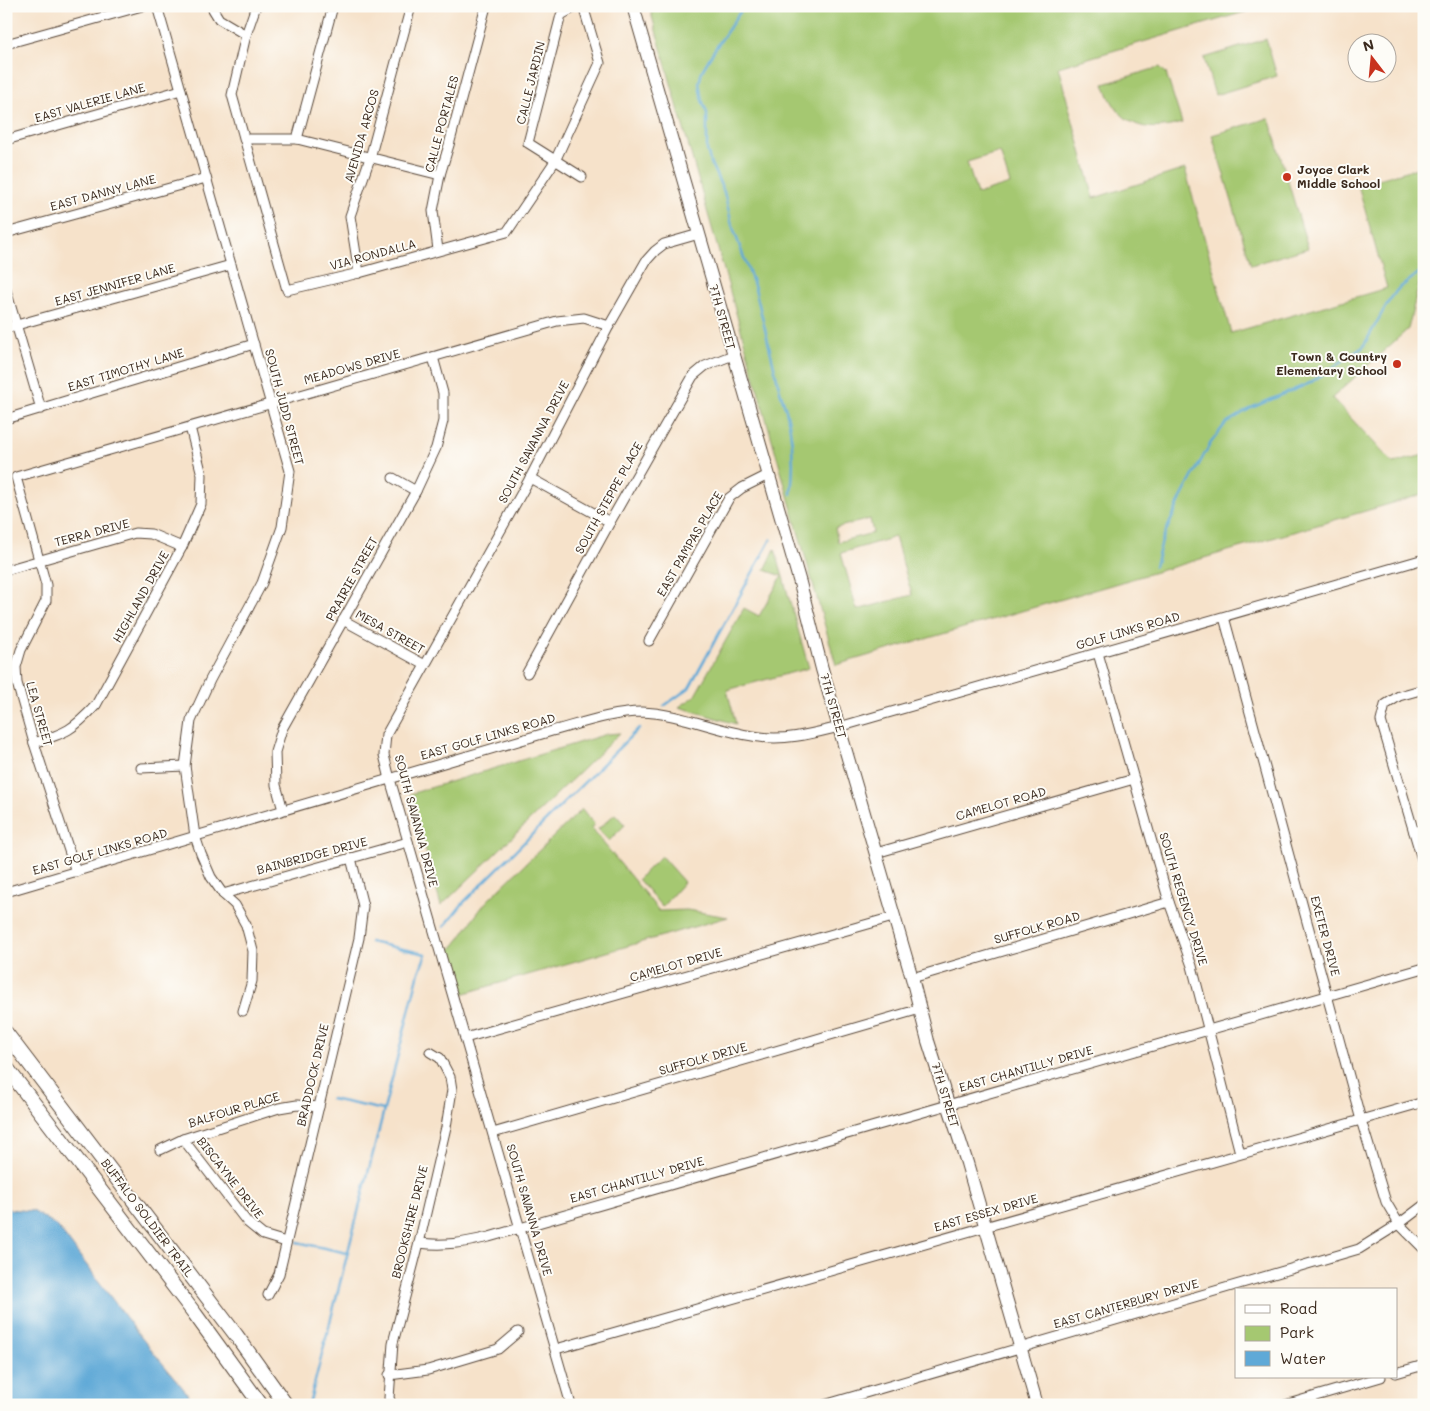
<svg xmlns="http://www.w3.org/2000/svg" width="1430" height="1411" font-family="Mali,sans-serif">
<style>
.green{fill:#a5c871;stroke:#707948;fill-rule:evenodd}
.water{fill:#5fa9d7;stroke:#4d6a7a}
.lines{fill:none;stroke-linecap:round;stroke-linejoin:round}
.stream{stroke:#5fa9d7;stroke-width:2.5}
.minor-casing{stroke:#574638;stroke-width:11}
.secondary-casing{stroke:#574638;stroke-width:14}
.primary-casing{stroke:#574638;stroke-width:16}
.minor{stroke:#fff;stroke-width:9}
.secondary{stroke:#fff;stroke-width:12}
.primary{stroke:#fff;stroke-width:14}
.poi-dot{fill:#c8321e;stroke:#fdfcf7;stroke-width:2}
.labels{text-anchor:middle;stroke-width:4;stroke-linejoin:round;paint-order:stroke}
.street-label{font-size:12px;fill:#3b2a1e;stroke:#fdfcf7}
.poi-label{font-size:12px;font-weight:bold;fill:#3b2a1e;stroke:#fdfcf7;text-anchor:start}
</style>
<rect width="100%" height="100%" fill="#fdfcf7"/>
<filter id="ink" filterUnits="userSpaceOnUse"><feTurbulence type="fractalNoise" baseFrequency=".02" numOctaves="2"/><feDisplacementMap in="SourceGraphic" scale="10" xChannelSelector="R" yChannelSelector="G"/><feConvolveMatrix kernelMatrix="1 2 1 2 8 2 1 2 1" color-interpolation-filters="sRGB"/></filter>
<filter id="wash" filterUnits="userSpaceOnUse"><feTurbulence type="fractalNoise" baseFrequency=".0096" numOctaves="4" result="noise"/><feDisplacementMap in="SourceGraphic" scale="20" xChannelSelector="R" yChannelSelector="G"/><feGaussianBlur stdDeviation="1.12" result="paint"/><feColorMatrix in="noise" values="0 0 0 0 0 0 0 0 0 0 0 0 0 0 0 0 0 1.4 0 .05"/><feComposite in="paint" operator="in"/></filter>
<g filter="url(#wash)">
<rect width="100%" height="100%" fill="#f6e2ca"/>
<!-- green -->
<g class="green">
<path d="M649,6H1265L1058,67L1094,198L1185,169L1231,333L1387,288L1358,185L1424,166V282L1419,284L1408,329L1332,398L1393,463L1424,455V494L836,665ZM1000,152L1010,184L977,194L967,162ZM870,519L873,533L838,542L835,528ZM895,537L912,595L857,610L841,553Z"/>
<path d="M1266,39L1277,76L1215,95L1204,58Z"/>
<path d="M1160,67L1166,73L1182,123C1142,135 1118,124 1104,84Z"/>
<path d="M1269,118L1308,248L1251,265L1212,135Z"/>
<path d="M775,549L809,668L727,690L736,724L679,707L694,697L744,608L759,616L782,576L765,570Z"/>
<path d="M620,733L441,906L410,794L607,734Z"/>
<path d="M582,809L594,824L591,828L659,911L687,910L728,917L462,994L450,950C465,934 474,915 489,899Z"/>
<path d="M615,814L625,825L609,841L598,829Z"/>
<path d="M661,856L684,882L662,907L638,879Z"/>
</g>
<!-- water -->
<path class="water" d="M6,1209L33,1211L58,1227L140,1336L197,1405H6Z"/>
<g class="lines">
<!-- stream -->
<g class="stream">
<path d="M744,6L713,52L702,71L699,83L702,100L707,113V150L711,164L724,192L732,225L755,288L780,391C792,423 795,460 791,494"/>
<path d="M1155,566L1163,538L1181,498L1210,444L1226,423L1251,408L1310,383L1363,347L1387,304L1397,290L1424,269"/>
<path d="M664,706L689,688L771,539"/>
<path d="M444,927L464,902L639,728"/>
<path d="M331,1099L384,1110"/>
<path d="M297,1242L347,1253"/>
<path d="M309,1405L419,972L426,954L370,942"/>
</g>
</g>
</g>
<g filter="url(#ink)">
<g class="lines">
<!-- minor casing -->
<g class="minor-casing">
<g id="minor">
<path d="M157,6L290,471L282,527L262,583L210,680L191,721L185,766L195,836L201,854L211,877L223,894L235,905L246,925L253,951L252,981L243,1011"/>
<path d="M211,6L219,19L246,35"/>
<path d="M256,6L246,35L232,95L287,290L359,273L507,232L555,161L600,63L583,6"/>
<path d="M577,6L561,15L528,143L582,177"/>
<path d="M6,44L142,6"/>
<path d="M244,139H297L440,175"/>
<path d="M297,139L333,6"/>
<path d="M6,140L181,90"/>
<path d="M6,233L206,178"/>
<path d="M438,250L433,211L440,175L449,145L486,6"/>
<path d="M359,273L350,216L370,158L411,6"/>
<path d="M6,290L41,409"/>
<path d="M6,328L231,265"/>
<path d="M6,419L254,344"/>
<path d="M393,478L416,491"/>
<path d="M530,478L610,522"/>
<path d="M6,570L135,533L151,534L182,547"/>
<path d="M1224,617L1361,1120L1386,1202L1399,1224L1424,1249"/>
<path d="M343,620L425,665"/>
<path d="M649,641L729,498L742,488L768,475"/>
<path d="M1098,653L1169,902L1192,966L1240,1153"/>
<path d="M527,673L610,522L693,376L705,366L733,355"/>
<path d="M1424,689L1399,696L1385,705L1381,721L1424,866"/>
<path d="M34,743C66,733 73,730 96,705L182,547L201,504L202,475L190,427"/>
<path d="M141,768L185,766"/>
<path d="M283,810L276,785L275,752L282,729L416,491L436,448L443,421V393L433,357"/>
<path d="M1414,832L1424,829"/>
<path d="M876,853L1134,779"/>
<path d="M76,872L34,743L17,683L16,667L21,650L46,601V585L16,477L557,321L584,318L609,326"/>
<path d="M6,892L552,731C579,724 613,712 641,712C682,713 720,733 760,737C786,741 814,733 839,727L1424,559"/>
<path d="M223,894L408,842"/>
<path d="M912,978L1169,902"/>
<path d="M465,1038L893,917"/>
<path d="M493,1133L920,1009"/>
<path d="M183,1139L247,1222L263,1235L286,1242"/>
<path d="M160,1150L183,1139L279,1108L297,1105L319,1107"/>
<path d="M419,1243C445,1246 463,1243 489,1237L1424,968"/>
<path d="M268,1295L279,1274L359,938L363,906L351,858"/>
<path d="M556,1349L1424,1102"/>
<path d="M1396,1373L1424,1365"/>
<path d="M389,1375L428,1370L498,1349L518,1332"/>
<path d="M392,1405L389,1398L393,1343L419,1243L446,1127L452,1090L450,1077L440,1058L430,1052"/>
<path d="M571,1405L390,779L384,755L386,735L530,478L609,326L646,261L655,251L664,244L699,234"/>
<path d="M824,1405L1359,1249L1399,1224L1424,1205"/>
<path d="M1285,1405L1381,1377"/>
</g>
</g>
<!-- secondary casing -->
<g class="secondary-casing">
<path id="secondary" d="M633,6L800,583L822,669L912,978L928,1041L967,1163L1037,1405"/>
</g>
<!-- primary casing -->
<g class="primary-casing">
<g id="primary">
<path d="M6,1033L236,1335L286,1405"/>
<path d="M6,1067L195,1314L261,1405"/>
</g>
</g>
<!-- minor -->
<use href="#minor" class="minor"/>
<!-- secondary -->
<use href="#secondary" class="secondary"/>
<!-- primary -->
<use href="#primary" class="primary"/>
</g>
</g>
<!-- markers -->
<g class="poi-dot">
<circle cx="1287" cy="177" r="5"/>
<circle cx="1397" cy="364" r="5"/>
</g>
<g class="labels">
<!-- street labels -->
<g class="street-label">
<text transform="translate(531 83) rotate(-76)" y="4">CALLE JARDIN</text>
<text transform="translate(90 103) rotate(-16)" y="4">EAST VALERIE LANE</text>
<text transform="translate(442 124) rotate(-75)" y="4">CALLE PORTALES</text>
<text transform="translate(362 136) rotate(-74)" y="4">AVENIDA ARCOS</text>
<text transform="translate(103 193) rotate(-15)" y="4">EAST DANNY LANE</text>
<text transform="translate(373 255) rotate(-15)" y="4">VIA RONDALLA</text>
<text transform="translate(115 285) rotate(-16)" y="4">EAST JENNIFER LANE</text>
<text transform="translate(722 317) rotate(74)" y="4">7TH STREET</text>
<text transform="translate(352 367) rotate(-16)" y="4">MEADOWS DRIVE</text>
<text transform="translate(126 370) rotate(-17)" y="4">EAST TIMOTHY LANE</text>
<text transform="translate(284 407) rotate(75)" y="4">SOUTH JUDD STREET</text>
<text transform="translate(534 442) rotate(-62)" y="4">SOUTH SAVANNA DRIVE</text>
<text transform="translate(609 498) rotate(-61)" y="4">SOUTH STEPPE PLACE</text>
<text transform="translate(92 533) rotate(-15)" y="4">TERRA DRIVE</text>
<text transform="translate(690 544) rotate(-60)" y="4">EAST PAMPAS PLACE</text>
<text transform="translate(352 579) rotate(-61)" y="4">PRAIRIE STREET</text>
<text transform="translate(141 597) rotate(-61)" y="4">HIGHLAND DRIVE</text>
<text transform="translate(1128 631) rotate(-16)" y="4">GOLF LINKS ROAD</text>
<text transform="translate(390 632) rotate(29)" y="4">MESA STREET</text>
<text transform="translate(833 706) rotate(74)" y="4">7TH STREET</text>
<text transform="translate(39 714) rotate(74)" y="4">LEA STREET</text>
<text transform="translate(488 737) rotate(-16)" y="4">EAST GOLF LINKS ROAD</text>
<text transform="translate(1001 804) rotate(-16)" y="4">CAMELOT ROAD</text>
<text transform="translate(416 821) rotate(75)" y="4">SOUTH SAVANNA DRIVE</text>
<text transform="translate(100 852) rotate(-16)" y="4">EAST GOLF LINKS ROAD</text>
<text transform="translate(312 856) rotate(-15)" y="4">BAINBRIDGE DRIVE</text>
<text transform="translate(1183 899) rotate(73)" y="4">SOUTH REGENCY DRIVE</text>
<text transform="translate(1037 928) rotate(-16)" y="4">SUFFOLK ROAD</text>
<text transform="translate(1325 936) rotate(75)" y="4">EXETER DRIVE</text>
<text transform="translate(676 965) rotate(-16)" y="4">CAMELOT DRIVE</text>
<text transform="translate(703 1059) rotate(-16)" y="4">SUFFOLK DRIVE</text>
<text transform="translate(1026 1069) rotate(-16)" y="4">EAST CHANTILLY DRIVE</text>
<text transform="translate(313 1075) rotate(-77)" y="4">BRADDOCK DRIVE</text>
<text transform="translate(945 1095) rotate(73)" y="4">7TH STREET</text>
<text transform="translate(234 1110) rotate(-17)" y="4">BALFOUR PLACE</text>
<text transform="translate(230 1178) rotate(52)" y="4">BISCAYNE DRIVE</text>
<text transform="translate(637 1180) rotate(-16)" y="4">EAST CHANTILLY DRIVE</text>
<text transform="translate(529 1210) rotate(74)" y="4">SOUTH SAVANNA DRIVE</text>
<text transform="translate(986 1213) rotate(-16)" y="4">EAST ESSEX DRIVE</text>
<text transform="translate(147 1218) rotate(53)" y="4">BUFFALO SOLDIER TRAIL</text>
<text transform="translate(410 1222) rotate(-76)" y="4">BROOKSHIRE DRIVE</text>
<text transform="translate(1126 1304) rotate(-16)" y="4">EAST CANTERBURY DRIVE</text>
</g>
<!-- poi labels -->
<g class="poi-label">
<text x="1297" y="174">Joyce Clark<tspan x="1297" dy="14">Middle School</tspan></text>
<text x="1387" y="361" text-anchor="end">Town &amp; Country<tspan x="1387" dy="14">Elementary School</tspan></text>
</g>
</g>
<!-- margin -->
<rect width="1430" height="1411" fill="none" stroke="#fdfcf7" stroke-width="25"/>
<!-- legend -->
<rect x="1235" y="1288" width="162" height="90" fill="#fdfcf7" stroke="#afa8a0"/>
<rect x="1245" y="1305" width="25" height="8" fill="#ffffff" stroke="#afa8a0"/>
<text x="1280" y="1314" font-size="15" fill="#3b2a1e">Road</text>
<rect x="1245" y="1326" width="25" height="15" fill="#a5c871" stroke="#afa8a0"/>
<text x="1280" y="1338" font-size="15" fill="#3b2a1e">Park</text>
<rect x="1245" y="1351" width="25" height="15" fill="#5fa9d7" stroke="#afa8a0"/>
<text x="1280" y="1364" font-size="15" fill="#3b2a1e">Water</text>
<!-- north arrow -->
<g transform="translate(1372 58) rotate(344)"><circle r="24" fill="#fdfcf7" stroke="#afa8a0"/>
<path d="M0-4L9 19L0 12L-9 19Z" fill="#c8321e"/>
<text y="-8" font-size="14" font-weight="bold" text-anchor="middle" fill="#3b2a1e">N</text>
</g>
</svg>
